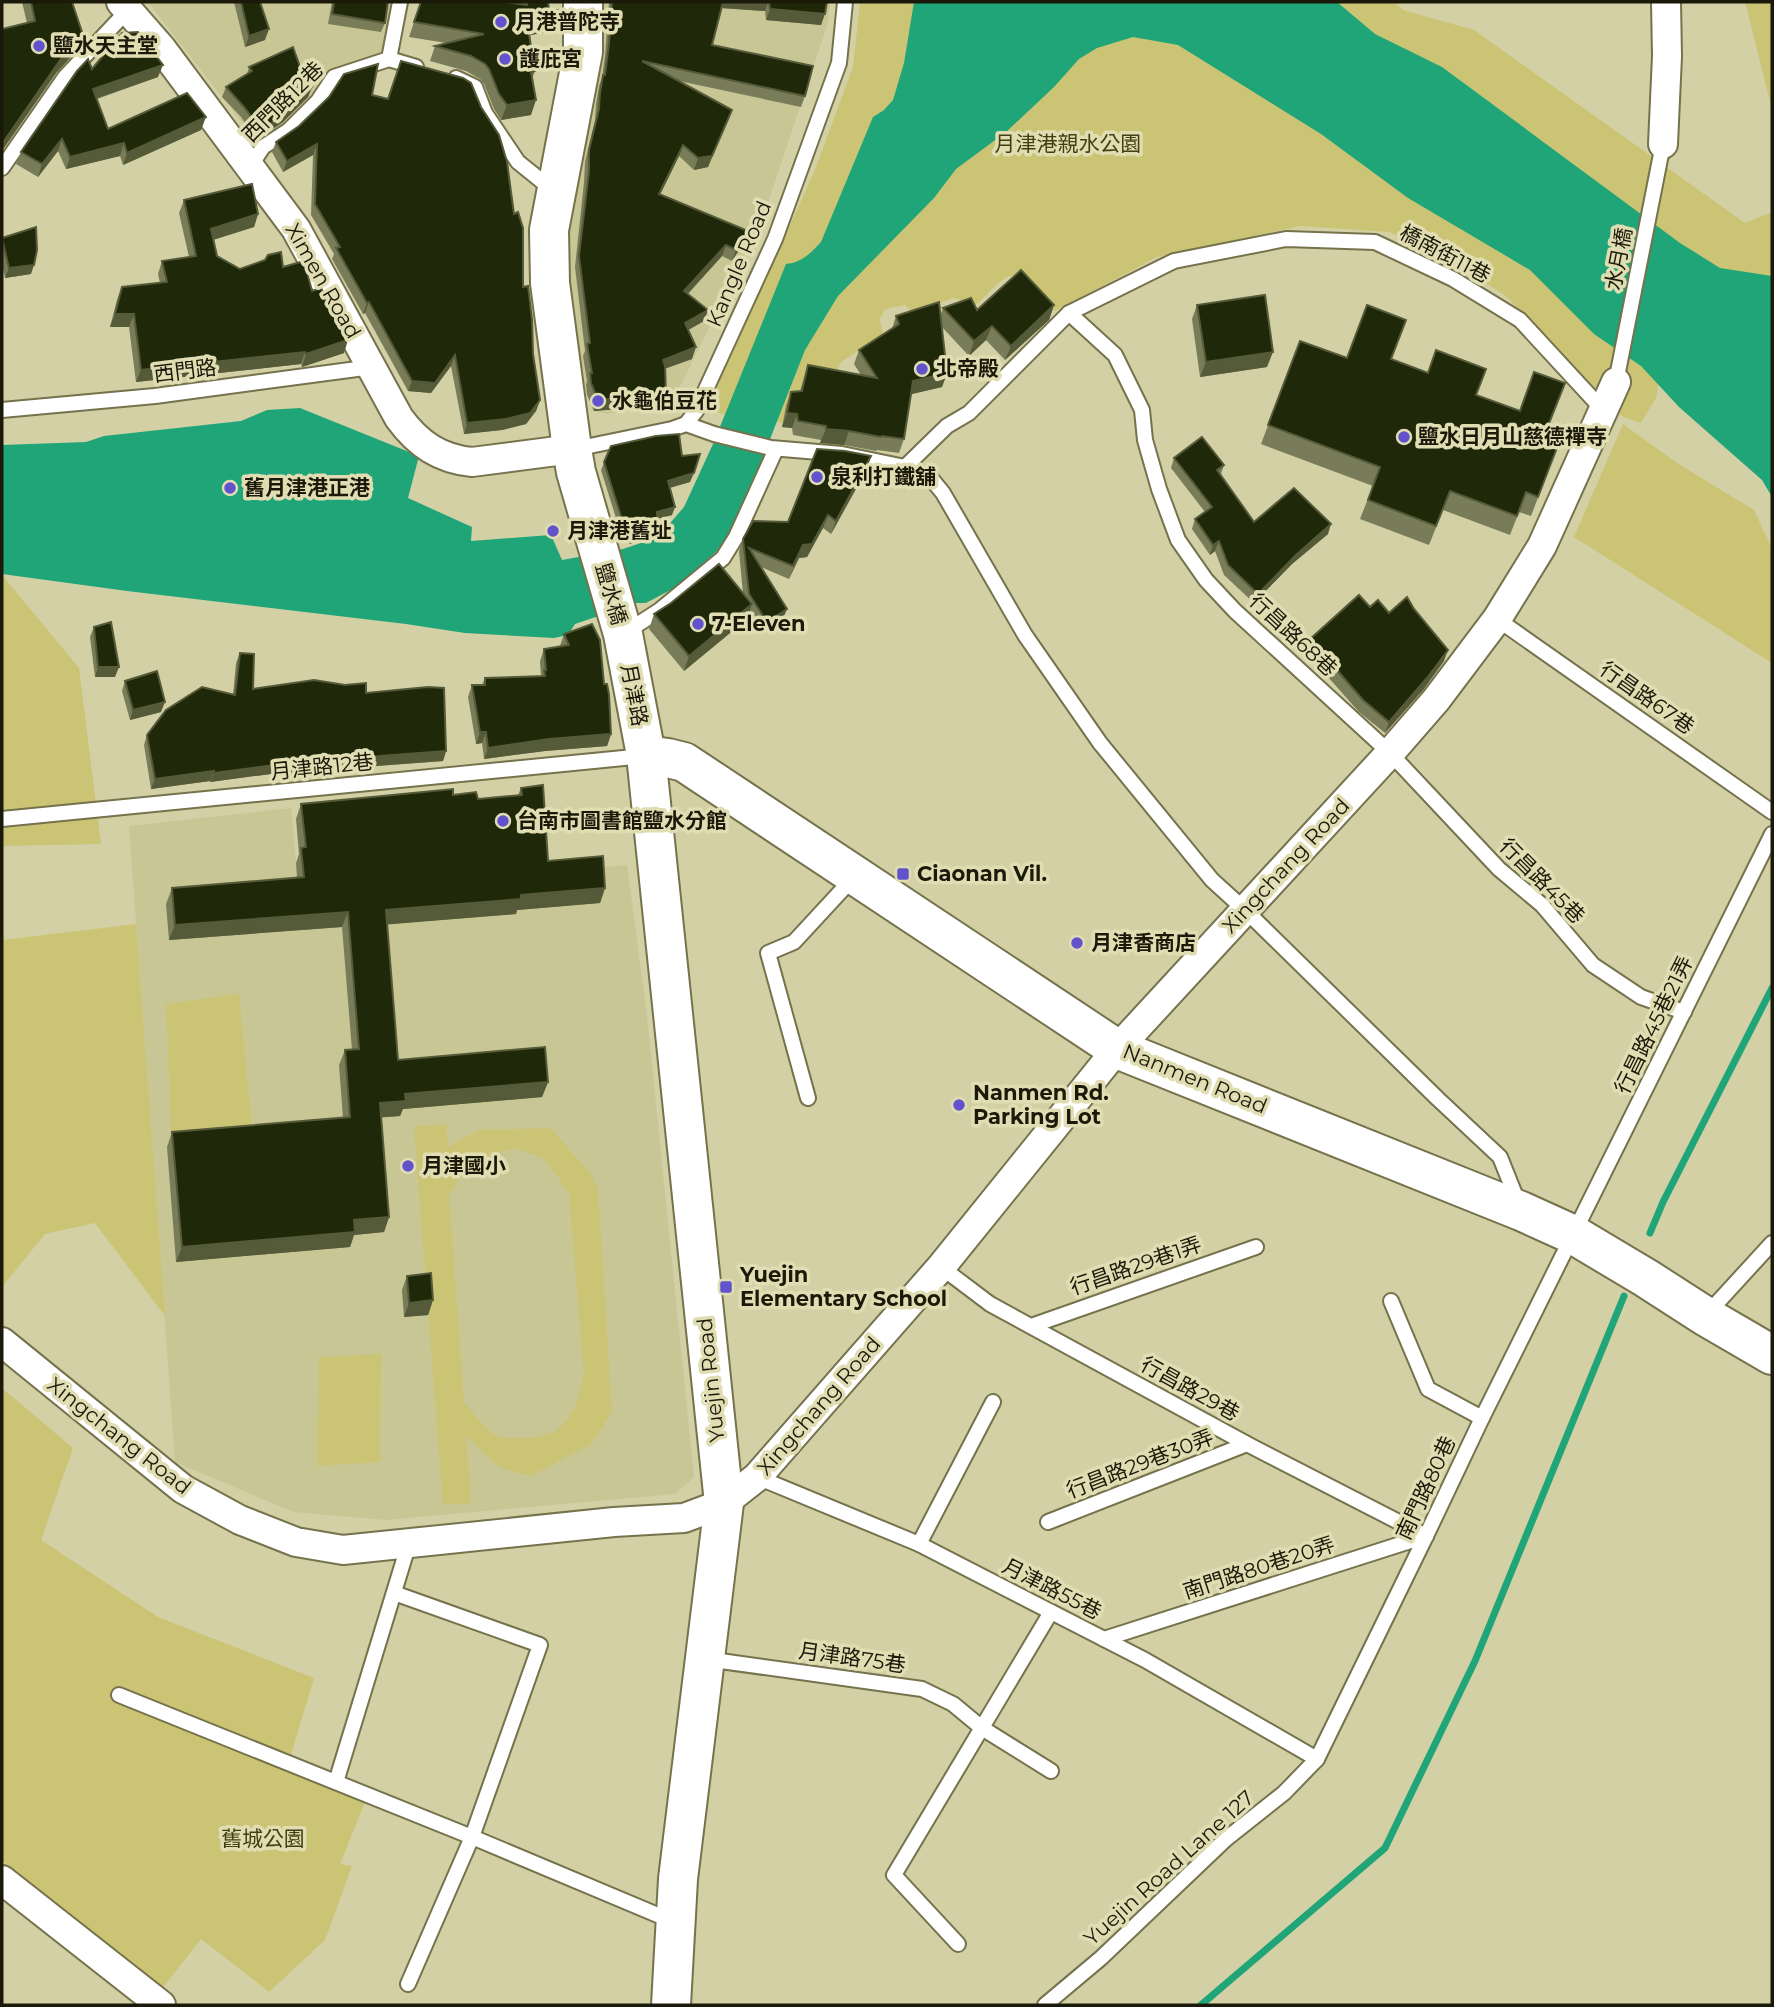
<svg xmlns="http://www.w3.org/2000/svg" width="1774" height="2007" font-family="Montserrat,'Noto Sans TC',sans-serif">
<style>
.built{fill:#c9c695}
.green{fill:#cbc475;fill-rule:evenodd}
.water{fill:#1fa577}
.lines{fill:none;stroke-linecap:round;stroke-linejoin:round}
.stream{stroke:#1fa577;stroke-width:7}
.lane-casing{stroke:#75724c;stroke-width:18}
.street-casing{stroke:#75724c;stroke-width:32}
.secondary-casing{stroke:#75724c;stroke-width:42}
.lane{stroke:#fff;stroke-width:14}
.street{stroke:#fff;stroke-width:28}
.secondary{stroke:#fff;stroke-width:38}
.wall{fill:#797c58}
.shaded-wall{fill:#555a38}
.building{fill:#1f2809;stroke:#555a38;stroke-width:2}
.poi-dot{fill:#6253cc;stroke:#e0ddb3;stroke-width:2.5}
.labels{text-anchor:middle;stroke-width:7;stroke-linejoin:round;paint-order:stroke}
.poi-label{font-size:21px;font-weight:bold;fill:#1b1a0a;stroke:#e0ddb3;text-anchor:start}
.street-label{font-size:21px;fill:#1b1a0a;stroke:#e0ddb3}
.park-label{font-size:21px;fill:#433f12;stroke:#e0ddb3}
</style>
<rect width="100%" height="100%" fill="#d3d0a6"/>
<!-- built -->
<g class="built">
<path d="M148,2H392L385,60L345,67L319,82L299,114L256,141Z"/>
<path d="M603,2H831L827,26L762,221L672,403L607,414L593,411L577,357L568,279L573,178L590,108L604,18Z"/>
<path d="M291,808L299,893L627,865L647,1016L694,1477L675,1494L386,1520L293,1512L175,1462L129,826Z"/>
</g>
<!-- green -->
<g class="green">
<path d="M860,2H1395L1403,10L1474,30L1745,223L1772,212V287L1680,257L1656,398L1641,423L1623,417L1506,296L1438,253L1389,232L1300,226L1157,257L1055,311C1045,300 1023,268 1007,277C996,283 986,296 977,304L953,298L913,313L905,305L885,309L880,319L883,335L842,361L807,427L706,411L814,172L853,67Z"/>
<path d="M1745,2H1772V109Z"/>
<path d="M1623,424L1680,465L1754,510L1772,549V663L1574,537Z"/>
<path d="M2,575L79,668L101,844L2,846Z"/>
<path d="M136,924L165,1316L95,1223L45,1234L2,1287V940Z"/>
<path d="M239,994L252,1126L171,1131L166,1004Z"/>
<path d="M446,1124L448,1147L478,1130L550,1128L592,1175L598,1190L612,1411L592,1444L530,1476L499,1467L466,1436L471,1503L443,1505L414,1127ZM514,1148L543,1158L558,1177L569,1194L584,1375C576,1412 565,1440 522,1438C516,1438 506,1439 500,1437C487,1433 473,1412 464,1402L449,1196L464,1170L493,1155Z"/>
<path d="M381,1354L380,1462L317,1466L319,1357Z"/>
<path d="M2,1388L73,1448L41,1540L158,1617L314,1678L286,1771L365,1802L340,1864L352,1866L325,1940L269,1992L201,1939L161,1990L2,1860Z"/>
</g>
<!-- water -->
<path class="water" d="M914,2H1337L1375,34L1442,67L1680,243L1720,268L1772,276V497L1762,480L1679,407L1641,366L1594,334L1530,270L1408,198L1321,134L1178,45L1133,37L1097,48L1079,59L1054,87L1006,132L956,169L934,198L838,296L805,350L737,523L717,551L678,586L646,603H637L575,624L568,635L554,638L465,633L406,624L127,591L2,574V445L86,442L104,436L241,421L267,410L300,408L419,456L408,498L472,527L471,541L551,535L562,560L623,549L647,541L666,528L684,507L713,444L786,264C801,263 811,253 821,242L873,117L884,110L893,100L904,63Z"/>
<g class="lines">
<!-- stream -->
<g class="stream">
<path d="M1650,1233L1663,1202L1772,988"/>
<path d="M1201,2005L1385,1848L1475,1661L1624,1296"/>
</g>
<!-- lane casing -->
<g class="lane-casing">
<g id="lane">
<path d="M400,2L389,59L416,67"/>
<path d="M456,78L475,87L485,113L518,162L554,191"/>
<path d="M250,167L263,147L289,130L318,101L334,77L389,59"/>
<path d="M2,168L65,77L128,10"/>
<path d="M1069,313L1115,355L1142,410L1145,440L1159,489L1178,540L1206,580L1235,611L1390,753L1499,869L1542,905L1593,965L1641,997L1684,1012"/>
<path d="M1616,382L1663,144"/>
<path d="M2,410L155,396L372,367"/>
<path d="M686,424L714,434L771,448L842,454L905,467L929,476L943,493L1025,635L1100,743L1212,880L1245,910L1438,1099L1500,1157L1518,1202"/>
<path d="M575,449L672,429L686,424L696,411L775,239L839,63L845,2"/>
<path d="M905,467L947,426L969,413L1069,313L1174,261L1286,239L1375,242L1453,279L1520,320L1603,410"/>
<path d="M1497,619L1772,812"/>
<path d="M626,632L660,610L723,558L736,537L776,449"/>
<path d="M2,819L644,756"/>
<path d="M808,1098L768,953L794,942L855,876"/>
<path d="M941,1267L990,1304L1247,1444L1426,1536"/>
<path d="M1391,1301L1428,1389L1482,1418"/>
<path d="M1707,1314L1772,1243"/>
<path d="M1031,1326L1256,1247"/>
<path d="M757,1477L919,1544L1145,1660L1317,1759"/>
<path d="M1048,1522L1247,1444"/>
<path d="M919,1544L993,1402"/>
<path d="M394,1593L540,1645L472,1837L408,1984"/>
<path d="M1104,1639L1426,1536"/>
<path d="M706,1659L922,1689L953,1704L982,1728L1051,1771"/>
<path d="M119,1695L472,1837L672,1921"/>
<path d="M336,1782L409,1543"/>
<path d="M958,1944L894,1875L1051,1612"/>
<path d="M1045,2005L1101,1958L1226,1839L1284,1793L1317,1759L1426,1536L1482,1418L1772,834"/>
</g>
</g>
<!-- street casing -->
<g class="street-casing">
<g id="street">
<path d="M121,2L162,49L296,229L399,418C418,444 440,459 472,462L572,449"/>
<path d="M1663,144L1667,56L1666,2"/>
<path d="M2,1342L183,1489L240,1520L296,1542L343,1550L614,1522L684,1518L724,1503L757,1477L941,1267L1117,1049L1390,753L1436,700L1497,619L1542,546L1616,382"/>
<path d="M2,1880L161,2005"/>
</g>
</g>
<!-- secondary casing -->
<g class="secondary-casing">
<g id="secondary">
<path d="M583,2V52L549,230L550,283L572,449L576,472L623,634L646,755L724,1503L678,1879L671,2005"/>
<path d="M646,755L668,758L684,762L1117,1049L1521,1211L1574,1235L1646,1278L1705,1316L1772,1355"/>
</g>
</g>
<!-- lane -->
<use href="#lane" class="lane"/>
<!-- street -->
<use href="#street" class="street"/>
<!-- secondary -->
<use href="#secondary" class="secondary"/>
</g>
<!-- wall -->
<g class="wall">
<path d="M22,2H72L77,50L57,72L27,23Z"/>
<path d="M234,2H260L265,40L245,47Z"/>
<path d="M332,2H388L385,23L381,32L328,24Z"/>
<path d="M421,2H548L549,9L567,15L561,29L530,35L535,71L532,79L531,115L501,120L494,109L484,84L480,79L466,71L430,61L435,46L446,43L409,37Z"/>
<path d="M609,2H827L821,25L766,20L765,11L722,8L712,45L805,96L801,107L679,81L727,121L708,167L694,170L679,156L660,194L744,242L732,261L722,256L688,294L708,310L704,321L688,330L692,359L665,368L662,405L594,411L587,395L586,385L587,381L583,356L585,351L575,267L584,182L585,162L595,120L596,104L599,86L602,78L605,55Z"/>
<path d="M249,67L305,81L312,87L308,97L283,122L257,140L241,117L222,97L226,87L247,74Z"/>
<path d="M92,69L158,77L97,99L108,129L201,130L123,165L120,156L66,169L58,151L38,177L16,164L21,152Z"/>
<path d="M372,95L523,287L540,400L536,411L526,424L502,430L464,434L451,366L431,393L408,391L365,313L363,314L332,259L334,254L311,215L313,155L283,172L272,152L276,142Z"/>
<path d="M184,200L258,214L254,227L213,240L217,256L240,269L283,267L312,291L344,353L302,367L301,364L136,382L129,327H110L117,300L122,287L160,283L158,274L162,261L189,257L179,213Z"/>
<path d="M2,238L31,274L5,278L2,264Z"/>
<path d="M1054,305L1049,320L1005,360L986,340L969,356L942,327L947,373L942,387L911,394L904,439L899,453L877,450L876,451L844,445L820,443L821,440L793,435L792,428L782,427L786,406L791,392L800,391L808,365L861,375L854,364L859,350L892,329L896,316L941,314L943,308L977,310Z"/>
<path d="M1197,305L1267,367L1200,377L1192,319Z"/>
<path d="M1300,341L1347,358L1391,359L1563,432L1531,516L1519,512L1510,535L1443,510L1429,545L1360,519L1373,486L1261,444Z"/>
<path d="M611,446L682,456L690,482L670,488L672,515L658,519V526L655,534L630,544L620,531L601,470Z"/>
<path d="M871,456L867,469L831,534L823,528L807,557L799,558L789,579L761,567L782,621L762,634L749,613L747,619L684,671L649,629L654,614L743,594L739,551L743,539L788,522Z"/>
<path d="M1174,458L1224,465L1221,474L1254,522L1328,534L1292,564L1254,603L1224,575L1215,551L1210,555L1192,529L1195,519L1205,512L1171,468Z"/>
<path d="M1370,607L1389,613L1444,661L1423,690L1385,733L1359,712L1305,651L1310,639Z"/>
<path d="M94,627L115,677H95L90,637Z"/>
<path d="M564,634L604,684L611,734L607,746L545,751L484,759L482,743L476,744L468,697L472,685H482L485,678L541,676L540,661L544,649L560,646Z"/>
<path d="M240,653L253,689L366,693L446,751L443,761L376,766L340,772L285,774V772L210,782V781L151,789L144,745L147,735L233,695L236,663Z"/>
<path d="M125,681L161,712L130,720L122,691Z"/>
<path d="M521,788L548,861L605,888L600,903L517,910L516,914L387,924L398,1060L548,1082L542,1097L403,1109L400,1116L381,1117L389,1217L384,1232L354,1235L350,1247L176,1262L167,1147L172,1132L343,1118L339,1065L345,1050H352L342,927L169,940L166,904L172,888L297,878L296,863L299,854L296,819L301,804L453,795L478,799L518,795Z"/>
<path d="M407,1276L433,1300L428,1315L404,1317L402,1290Z"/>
</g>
<!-- shaded-wall -->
<g class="shaded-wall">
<path d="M722,2H768L765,11L720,8Z"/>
<path d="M770,9L825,14L821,25L766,20Z"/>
<path d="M567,15L561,29L522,37L527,22Z"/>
<path d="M269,29L265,40L245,47L249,36Z"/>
<path d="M83,35L77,50L57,72L2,151V144L63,56Z"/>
<path d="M163,65L158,77L89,101L93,89Z"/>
<path d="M312,87L308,97L283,122L257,140L261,130Z"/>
<path d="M536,100L531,115L501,120L507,105Z"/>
<path d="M206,117L201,130L123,165L127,153Z"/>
<path d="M727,121L708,167L694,170L698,158Z"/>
<path d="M62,139L58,151L38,177L42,164Z"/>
<path d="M124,143L120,156L66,169L70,157Z"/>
<path d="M317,144L313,155L283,172L287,161Z"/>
<path d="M683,145L679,156L655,205L659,194Z"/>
<path d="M258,214L254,227L206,242L211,229Z"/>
<path d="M748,231L744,242L732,261L736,250Z"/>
<path d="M726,245L722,256L680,302L684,291Z"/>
<path d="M34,265L31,274L5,278L9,268Z"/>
<path d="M369,302L365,313L363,314L367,303Z"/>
<path d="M1054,305L1049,320L1005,360L1011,346Z"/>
<path d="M708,310L704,321L681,334L685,323Z"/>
<path d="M115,314H134L129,327H110Z"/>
<path d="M992,326L986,340L969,356L974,341Z"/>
<path d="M348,340L344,353L302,367L306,354Z"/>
<path d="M696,347L692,359L659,371L663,360Z"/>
<path d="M305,352L301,364L136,382L141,370Z"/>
<path d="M1273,352L1267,367L1200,377L1206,362Z"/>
<path d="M455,355L451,366L431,393L408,391L412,381Z"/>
<path d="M947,373L942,387L908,395L913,381Z"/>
<path d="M666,394L662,405L594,411L598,400Z"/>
<path d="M540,400L536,411L526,424L502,430L464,434L467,423Z"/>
<path d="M787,413L797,414L792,428L782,427Z"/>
<path d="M826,429L849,431L844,445L820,443Z"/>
<path d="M871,456L867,469L831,534L836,521Z"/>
<path d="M694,473L690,482L665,489L668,481Z"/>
<path d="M675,507L672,515L654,520L657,512Z"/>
<path d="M828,515L823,528L807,557L799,558L789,579L803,545Z"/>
<path d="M1331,524L1328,534L1292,564L1254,603L1258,594L1296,555Z"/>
<path d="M658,526L655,534L630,544L633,535Z"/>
<path d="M1219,541L1215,551L1210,555L1213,545Z"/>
<path d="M752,604L747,619L684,671L689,656Z"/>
<path d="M787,609L782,621L762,634L767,622Z"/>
<path d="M1448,650L1444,661L1423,690L1385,733L1389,722Z"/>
<path d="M98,667H119L115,677H95Z"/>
<path d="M165,702L161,712L130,720L133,710Z"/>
<path d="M480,732H486L482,743L476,744Z"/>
<path d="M611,734L607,746L545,751L484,759L488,748L549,739Z"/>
<path d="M446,751L443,761L376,766L340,772L285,774L289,764Z"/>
<path d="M289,763L285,772L210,782L214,773Z"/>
<path d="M214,771L210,781L151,789L155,779Z"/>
<path d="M605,888L600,903L517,910L516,914L381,925L386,910L521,895Z"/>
<path d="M348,912L342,927L169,940L175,925Z"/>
<path d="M548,1082L542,1097L403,1109L400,1116L374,1118L380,1103L405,1094Z"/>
<path d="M389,1217L384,1232L354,1235L350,1247L176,1262L182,1247L354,1220Z"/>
<path d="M433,1300L428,1315L404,1317L409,1303Z"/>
</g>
<!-- building -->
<g class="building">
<path d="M31,2H72L83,35L63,56L2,144V29L35,21Z"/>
<path d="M241,2H260L269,29L249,36Z"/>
<path d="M334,2H388L385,23L332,14Z"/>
<path d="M421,2H505L527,5L528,2H548L549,9L567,12V15L527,22L535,71L531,72L536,100L507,105L499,94L489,69L485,64L471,56L435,46L484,34L414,22Z"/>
<path d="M612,2H723L712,45L813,66L805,96L642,61L732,110L712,156L698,158L683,145L659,194L748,231L736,250L726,245L684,291L708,310L685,323L696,347L663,360L665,366L666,394L598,400L591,383L590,373H592L587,344L590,343L579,256L589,171V150L599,109L600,93L603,75H605L609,44Z"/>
<path d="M769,2H827L825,14L770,9Z"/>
<path d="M138,32L163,65L93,89L108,129L187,93L206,117L127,153L124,143L70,157L62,139L42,164L21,152L77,71L88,59L92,69L122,33Z"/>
<path d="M293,47L305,81L312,87L286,113L261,130L244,107L226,87L252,71L249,67Z"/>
<path d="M401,61L463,78L471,83L481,107L499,135L507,162L514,214L518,212L523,228V287L528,286L532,319L533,354L540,400L530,413L506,419L467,423L455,355L435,383L412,381L369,302L367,303L336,248L340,247L315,204L317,144L287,161L276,142L299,126L329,97L344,74L378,64L372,95L388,99Z"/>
<path d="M252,184L258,214L211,229L217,256L240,269L265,260L268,255L281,252L283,267L304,261L312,291L321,288L348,340L306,354L305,352L141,370L134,314H115L122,287L167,282L162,261L196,256L184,200Z"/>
<path d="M36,227L37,250L34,265L9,268L2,238Z"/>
<path d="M1021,270L1054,305L1011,346L992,326L974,341L943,308L971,298L977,310Z"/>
<path d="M1265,295L1273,352L1206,362L1197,305Z"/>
<path d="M939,302L947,373L913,381L904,439L882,436L881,437L849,431L826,429V426L798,421L797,414L787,413L791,392L802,391L808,365L877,378L859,350L899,324L896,316Z"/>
<path d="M1367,305L1406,320L1391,359L1428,373L1436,350L1486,369L1476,395L1520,411L1534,372L1565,383L1548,426L1563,432L1538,497L1526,492L1517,516L1450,491L1436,526L1368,500L1380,467L1268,425L1300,341L1347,358Z"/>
<path d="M679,434L682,456L700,454L694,473L668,481L675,507L657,512L658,526L633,535L623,523L604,462L611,446L656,436Z"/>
<path d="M1202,437L1224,465L1217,470L1254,522L1294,488L1331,524L1296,555L1258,594L1228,565L1219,541L1213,545L1195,519L1212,507L1174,458Z"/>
<path d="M817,449L845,451L871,456L836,521L828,515L812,544L803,545L793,566L749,548L787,609L767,622L749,594L743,539L753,521L788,522Z"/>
<path d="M719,564L752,604L689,656L654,614L671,603Z"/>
<path d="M1359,595L1370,607L1378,600L1389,613L1407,597L1414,609L1448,650L1427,678L1389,722L1363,700L1310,639Z"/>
<path d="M111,622L119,667H98L94,627Z"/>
<path d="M592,624L600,640L604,684H607L609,694L611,734L549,739L488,748L486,732H480L472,685H485V678L545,676L544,670H546L544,649L569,645L564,634Z"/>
<path d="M240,653L254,654L253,689L314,680L345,685L366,683V693L428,687L444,688L446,751L380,756L344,762L289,764V763L214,773V771L155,779L147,735L166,710L202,687L235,695Z"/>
<path d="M157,671L165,702L133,710L125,681Z"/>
<path d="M543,785L548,861L603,856L605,888L521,895V899L386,910L398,1060L545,1047L548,1082L405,1094L406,1101L380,1103L389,1217L354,1220L355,1232L182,1247L172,1132L350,1117L345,1050L359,1049L348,912L175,925L172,888L304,877L301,848L306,847L301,804L453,789V795L476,792L478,799L522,795L521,788Z"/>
<path d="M431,1273L433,1300L409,1303L407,1276Z"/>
</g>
<!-- markers -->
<g class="poi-dot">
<circle cx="501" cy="22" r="7"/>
<circle cx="39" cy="46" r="7"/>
<circle cx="505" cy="59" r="7"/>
<circle cx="922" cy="369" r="7"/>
<circle cx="598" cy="401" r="7"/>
<circle cx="1404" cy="437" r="7"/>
<circle cx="817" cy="477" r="7"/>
<circle cx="230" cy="488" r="7"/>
<circle cx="553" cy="531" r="7"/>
<circle cx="698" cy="624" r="7"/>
<circle cx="503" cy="821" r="7"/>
<rect x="896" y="867" width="14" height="14" rx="3.5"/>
<circle cx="1077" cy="943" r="7"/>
<circle cx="959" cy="1105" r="7"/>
<circle cx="408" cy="1166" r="7"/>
<rect x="719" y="1280" width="14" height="14" rx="3.5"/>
</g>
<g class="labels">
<!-- poi labels -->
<g class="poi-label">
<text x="515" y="29">月港普陀寺</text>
<text x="53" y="53">鹽水天主堂</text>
<text x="519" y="66">護庇宮</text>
<text x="936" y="376">北帝殿</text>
<text x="612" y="408">水龜伯豆花</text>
<text x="1418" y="444">鹽水日月山慈德禪寺</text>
<text x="831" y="484">泉利打鐵舖</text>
<text x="244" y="495">舊月津港正港</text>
<text x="567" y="538">月津港舊址</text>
<text x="712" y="631">7-Eleven</text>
<text x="517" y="828">台南市圖書館鹽水分館</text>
<text x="917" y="881">Ciaonan Vil.</text>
<text x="1091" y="950">月津香商店</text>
<text x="973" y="1100">Nanmen Rd.<tspan x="973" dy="24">Parking Lot</tspan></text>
<text x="422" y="1173">月津國小</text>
<text x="740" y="1282">Yuejin<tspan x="740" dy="24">Elementary School</tspan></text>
</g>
<!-- street labels -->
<g class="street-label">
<text transform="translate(283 102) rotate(-45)" y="7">西門路12巷</text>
<text transform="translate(1445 254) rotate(28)" y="7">橋南街11巷</text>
<text transform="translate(1619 259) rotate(-79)" y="7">水月橋</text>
<text transform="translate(739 264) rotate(-67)" y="7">Kangle Road</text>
<text transform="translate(323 281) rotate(60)" y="7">Ximen Road</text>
<text transform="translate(185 371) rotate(-7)" y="7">西門路</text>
<text transform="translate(611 594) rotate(74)" y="7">鹽水橋</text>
<text transform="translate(1293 635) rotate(43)" y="7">行昌路68巷</text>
<text transform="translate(634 695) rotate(79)" y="7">月津路</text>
<text transform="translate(1647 698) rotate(35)" y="7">行昌路67巷</text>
<text transform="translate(322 767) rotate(-6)" y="7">月津路12巷</text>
<text transform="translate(1286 866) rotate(-47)" y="7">Xingchang Road</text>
<text transform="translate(1542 881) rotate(45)" y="7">行昌路45巷</text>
<text transform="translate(1654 1025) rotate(-64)" y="7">行昌路45巷21弄</text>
<text transform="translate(1195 1079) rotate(22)" y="7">Nanmen Road</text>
<text transform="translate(1136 1266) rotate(-19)" y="7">行昌路29巷1弄</text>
<text transform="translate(711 1380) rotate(-96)" y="7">Yuejin Road</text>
<text transform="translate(1190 1389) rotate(29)" y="7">行昌路29巷</text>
<text transform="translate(819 1406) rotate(-49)" y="7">Xingchang Road</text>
<text transform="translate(119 1436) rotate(38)" y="7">Xingchang Road</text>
<text transform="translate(1140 1464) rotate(-21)" y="7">行昌路29巷30弄</text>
<text transform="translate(1426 1488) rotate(-65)" y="7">南門路80巷</text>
<text transform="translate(1259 1568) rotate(-18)" y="7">南門路80巷20弄</text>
<text transform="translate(1052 1589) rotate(27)" y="7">月津路55巷</text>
<text transform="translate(852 1658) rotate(8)" y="7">月津路75巷</text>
<text transform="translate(1169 1868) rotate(-42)" y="7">Yuejin Road Lane 127</text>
</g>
<!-- park labels -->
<g class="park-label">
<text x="1068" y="151">月津港親水公園</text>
<text x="263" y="1846">舊城公園</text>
</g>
</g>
<!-- border -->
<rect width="1774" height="2007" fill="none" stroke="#1b1a0a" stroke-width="7"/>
</svg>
